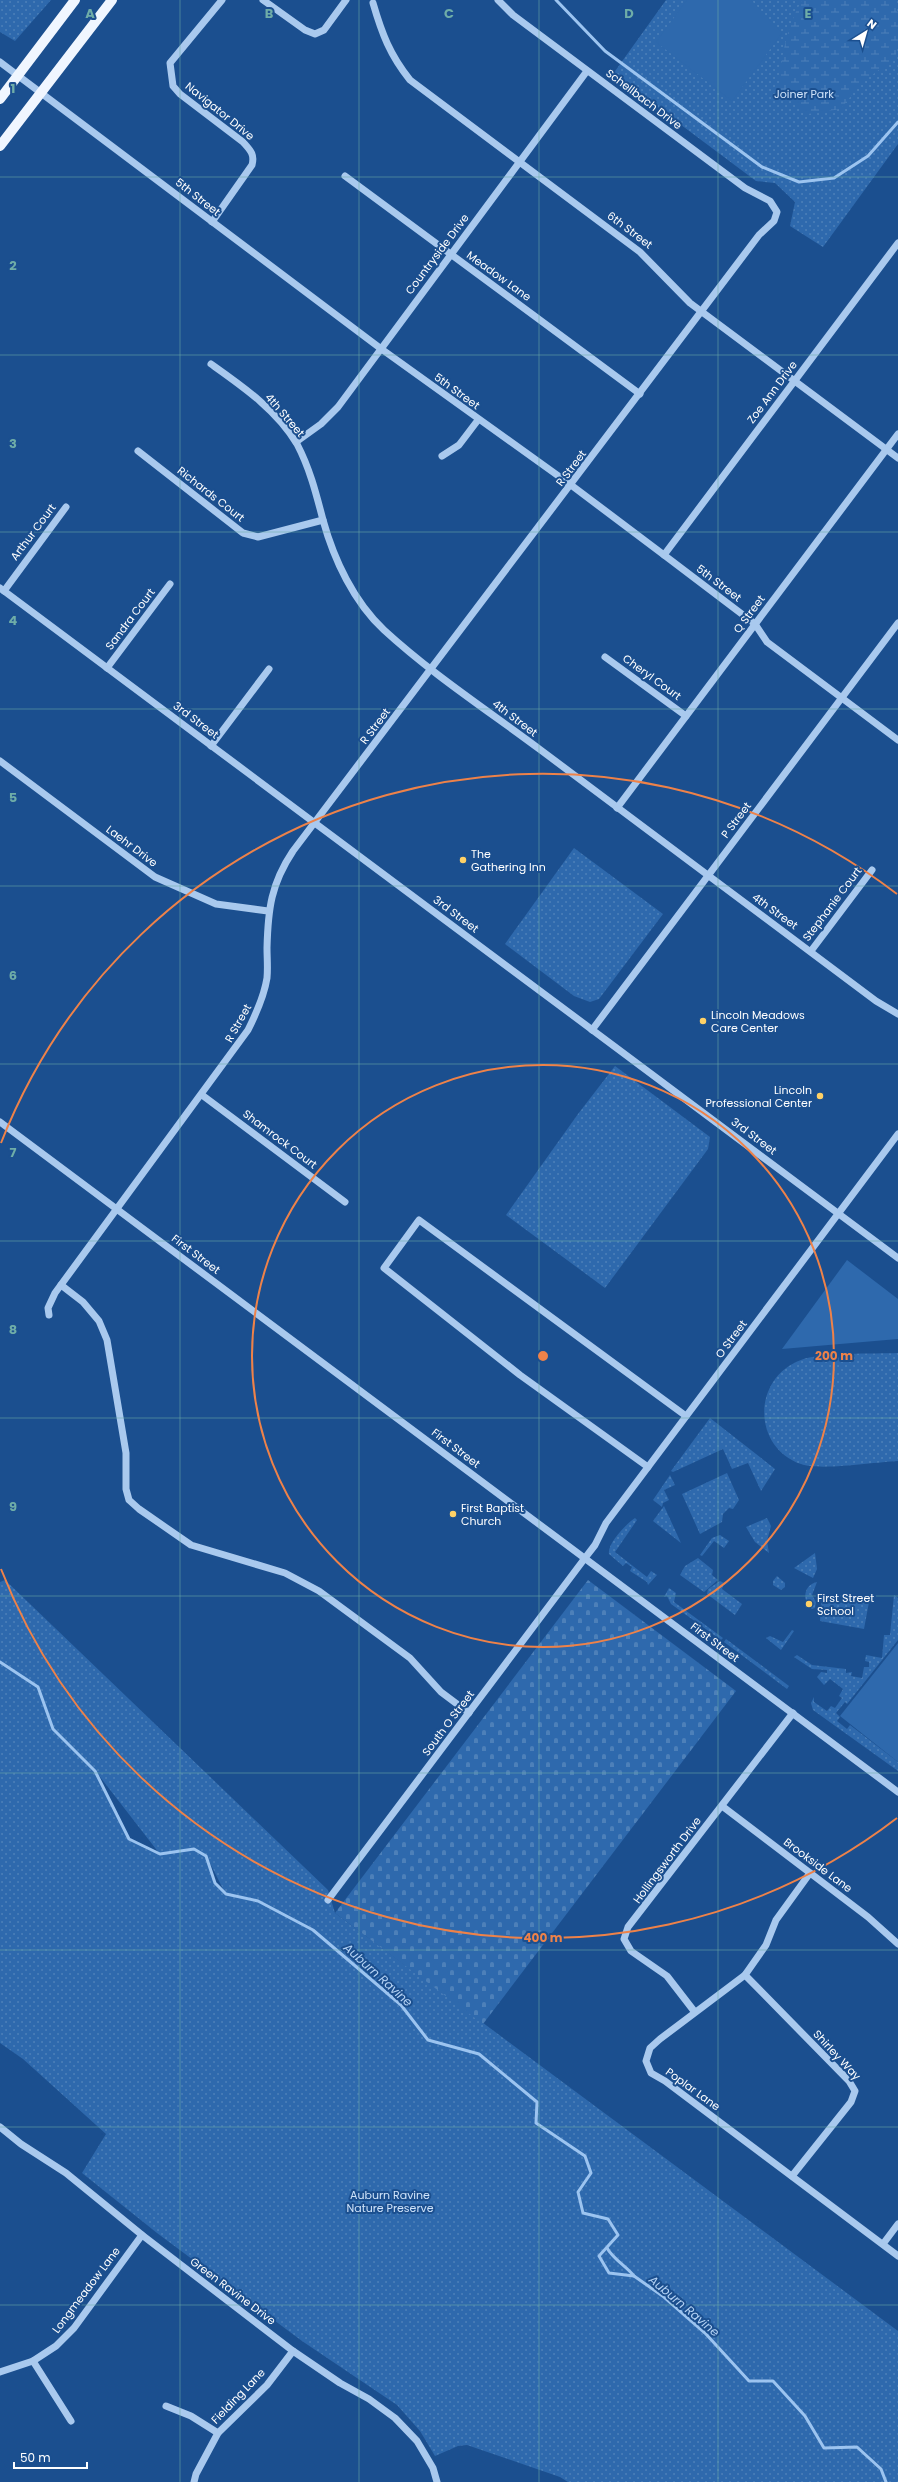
<svg xmlns="http://www.w3.org/2000/svg" width="898" height="2482" font-family="Poppins,sans-serif">
<style>
.green{fill:url(#green-dots);fill-rule:evenodd}
.wetland{fill:url(#wetland-marsh)}
.cemetery{fill:url(#cemetery-stones)}
.pitch{fill:#2e69ad}
.lines{fill:none;stroke-linecap:round;stroke-linejoin:round}
.stream{stroke:#9cc4f0;stroke-width:3}
.minor{stroke:#a9c9ee;stroke-width:7}
.major{stroke:#f0f6ff;stroke-width:10}
.grid{fill:none;stroke:#6fada8;stroke-width:1;stroke-opacity:0.55}
.ring{fill:none;stroke:#ee8249;stroke-width:2}
.poi-dot{fill:#ffd166;stroke:#1b4f8f;stroke-width:1.5}
.labels{text-anchor:middle;stroke-width:4;stroke-linejoin:round;paint-order:stroke}
.park-label{font-size:11px;fill:#cfe3fa;stroke:#1b4f8f}
.street-label{font-size:11px;fill:#fff;stroke:#1b4f8f}
.poi-label{font-size:11px;fill:#fff;stroke:#1b4f8f;text-anchor:start}
.water-label{font-size:12px;font-style:italic;fill:#b5d3f5;stroke:#1b4f8f}
.grid-label{font-size:13px;text-anchor:middle;font-weight:bold;fill:#6fada8;stroke:#1b4f8f;stroke-width:4;stroke-linejoin:round;paint-order:stroke}
.centre{fill:#ee8249;stroke:#1b4f8f;stroke-width:2}
.ring-label{font-size:12px;text-anchor:middle;font-weight:bold;fill:#ee8249;stroke:#1b4f8f;stroke-width:4;stroke-linejoin:round;paint-order:stroke}
</style>
<defs>
<pattern id="green-dots" width="8" height="8" patternUnits="userSpaceOnUse"><rect width="8" height="8" fill="#2e69ad"/><path d="M2 2h.1M6 6h.1" fill="none" stroke="#4d80b9" stroke-width="1.8" stroke-linecap="round"/></pattern>
<pattern id="wetland-marsh" width="20" height="14" patternUnits="userSpaceOnUse"><rect width="20" height="14" fill="#2e69ad"/><path d="M1 5h8M5 5V1M11 12h8M15 12V8" fill="none" stroke="#4d80b9"/></pattern>
<pattern id="cemetery-stones" width="16" height="16" patternUnits="userSpaceOnUse"><rect width="16" height="16" fill="#2e69ad"/><path d="M2 7V4a2 2 0 0 1 4 0v3zM10 15v-3a2 2 0 0 1 4 0v3z" fill="#4d80b9"/></pattern>
</defs>
<rect width="100%" height="100%" fill="#1b4f8f"/>
<!-- green -->
<g class="green">
<path d="M0,0H51L15,41L0,32Z"/>
<path d="M666,0H898V144L823,247L790,226L795,202L775,183L756,181L613,74Z"/>
<path d="M574,848L663,914L599,999L590,1002L574,996L505,944Z"/>
<path d="M615,1066L710,1137L708,1149L605,1288L506,1215L578,1114Z"/>
<path d="M898,1353V1461C875,1462 820,1471 801,1464C752,1447 752,1378 801,1360C820,1352 874,1354 898,1353Z"/>
<path d="M710,1418L775,1469L761,1491L748,1463L732,1469L723,1449L673,1472L671,1471Z"/>
<path d="M727,1473L739,1500L733,1509L729,1508L723,1514L722,1522L700,1534L682,1494Z"/>
<path d="M670,1475L675,1485L664,1490L669,1500L663,1503L662,1507L653,1500Z"/>
<path d="M664,1506L681,1543L653,1521Z"/>
<path d="M635,1518L637,1520L615,1552L647,1577L651,1571L657,1575L648,1585L647,1582L630,1571L632,1567L626,1563L623,1566L609,1554C607,1544 626,1524 635,1518Z"/>
<path d="M767,1518L771,1526L767,1541L769,1553L755,1542L746,1527Z"/>
<path d="M720,1535L729,1541L724,1548L714,1541L702,1556L700,1555L712,1538Z"/>
<path d="M815,1553L817,1569L813,1578L794,1568Z"/>
<path d="M698,1558L713,1570L712,1575L718,1580L704,1592L680,1575L685,1566Z"/>
<path d="M777,1576L785,1583V1587L781,1590L773,1585V1581Z"/>
<path d="M5,1580L328,1890L335,1913L898,2331V2482H568L560,2477L467,2445L458,2446L435,2456L420,2431L397,2405L302,2341L157,2233L82,2173L106,2134L23,2059L0,2043V1582ZM97,1773L159,1853L129,1839ZM208,1859L225,1893L215,1883Z"/>
<path d="M720,1581L724,1583L722,1589L742,1604L735,1615L707,1594L708,1589Z"/>
<path d="M817,1582L812,1595L816,1602L815,1608L812,1609C802,1601 803,1585 817,1582Z"/>
<path d="M669,1588L676,1593L674,1602L723,1638L721,1640L671,1604L667,1596L664,1597Z"/>
<path d="M894,1595L898,1598V1640L847,1704L845,1702L836,1713L840,1717L837,1721L847,1729L850,1725L898,1762V1771L813,1710L811,1703L814,1697V1702L827,1711L831,1706L835,1708L842,1698L839,1696L843,1689L830,1679L824,1685L817,1677L821,1672L827,1673V1670L812,1669L794,1657L797,1655L812,1665L846,1669V1673L852,1672L851,1676L862,1678L864,1667H869V1662L865,1661L866,1655L882,1658L884,1635H890Z"/>
<path d="M854,1599L869,1602L864,1629L820,1621L821,1603L826,1600L843,1603Z"/>
<path d="M792,1630L794,1631L781,1650L766,1638L770,1636L783,1642Z"/>
<path d="M726,1639L789,1686L787,1689L724,1642Z"/>
</g>
<!-- wetland -->
<path class="wetland" d="M802,0H893L898,13V46L895,58L860,84L841,109L808,114L778,91C781,58 786,28 802,0Z"/>
<!-- cemetery -->
<path class="cemetery" d="M588,1580L736,1691L483,2024L335,1913Z"/>
<!-- pitch -->
<g class="pitch">
<path d="M687,0H751L782,33L732,101L656,42Z"/>
<path d="M847,1260L898,1299V1339L782,1349Z"/>
<path d="M898,1643V1762L840,1716Z"/>
</g>
<g class="lines">
<!-- stream -->
<g class="stream">
<path d="M556,0L605,51L762,167L799,182L834,178L868,156L898,122"/>
<path d="M0,1662L38,1687L53,1729L95,1771L129,1839L160,1854L194,1849L206,1856L215,1883L226,1894L258,1901L313,1930L401,2005L428,2040L479,2054L537,2102L536,2123L585,2156L591,2173L578,2192L583,2213L608,2219L618,2235L599,2256L609,2273L634,2276L664,2297L705,2333L749,2381H773L805,2416L824,2448L857,2447L881,2469L886,2482"/>
<path d="M607,2248C613,2259 626,2266 634,2276"/>
</g>
<!-- minor -->
<g class="minor">
<path d="M263,0L305,30L315,34L324,30L346,0"/>
<path d="M373,3C382,34 390,55 410,80L640,252L690,303L898,458"/>
<path d="M0,62L380,348L571,485L664,555L755,624L767,642L898,740"/>
<path d="M345,176L640,394"/>
<path d="M212,222L252,165C255,154 250,150 243,142L180,94L173,86L170,63L222,0"/>
<path d="M211,364C242,386 277,410 297,444C310,469 316,493 323,520C334,560 354,602 384,630C433,675 490,712 542,751C653,835 765,917 876,1001L898,1014"/>
<path d="M296,442L321,424L338,407L587,71"/>
<path d="M138,451L243,533L258,537L323,520"/>
<path d="M442,456L459,445L478,420"/>
<path d="M664,555L898,243"/>
<path d="M0,588L898,1258"/>
<path d="M4,591L66,507"/>
<path d="M605,657L686,716"/>
<path d="M107,668L170,584"/>
<path d="M211,746L269,669"/>
<path d="M0,761L155,877L216,904L268,911"/>
<path d="M617,808L898,434"/>
<path d="M811,951L872,870"/>
<path d="M592,1030L898,623"/>
<path d="M202,1095L345,1202"/>
<path d="M0,1122L898,1792"/>
<path d="M61,1285L83,1302L99,1321L107,1340L126,1453V1489L129,1500L139,1509L191,1545L285,1573L319,1591L410,1658L441,1692L469,1713"/>
<path d="M49,1315L48,1308L55,1293L248,1030C256,1014 264,997 267,978C268,968 267,958 267,948C268,909 271,884 293,851L759,235L774,221L777,212L770,201L745,188L513,15L498,0"/>
<path d="M648,1467L520,1375L384,1268L419,1220L686,1416"/>
<path d="M722,1806L868,1917L898,1944"/>
<path d="M810,1873L776,1920L766,1945L745,1975L660,2039L650,2048L646,2061L651,2073L665,2081L898,2256"/>
<path d="M328,1900L585,1558L595,1545L606,1523L898,1134"/>
<path d="M745,1975L849,2081L855,2091L851,2102L792,2176"/>
<path d="M694,2011L667,1976L631,1951L624,1939L628,1927L793,1713"/>
<path d="M0,2127L21,2144L66,2173L142,2235L293,2351L340,2383L369,2399L395,2418L417,2441L433,2468L437,2482"/>
<path d="M883,2244L898,2224"/>
<path d="M33,2361L71,2421"/>
<path d="M0,2372L33,2361L56,2346L74,2328L142,2235"/>
<path d="M166,2406L191,2416L218,2433"/>
<path d="M194,2482L196,2474L218,2433L267,2385L293,2351"/>
</g>
<!-- major -->
<g class="major">
<path d="M0,99L75,0"/>
<path d="M0,146L112,0"/>
</g>
</g>
<!-- grid -->
<path class="grid" d="M180,0V2482M359,0V2482M539,0V2482M718,0V2482M0,177H898M0,355H898M0,532H898M0,709H898M0,886H898M0,1064H898M0,1241H898M0,1418H898M0,1596H898M0,1773H898M0,1950H898M0,2127H898M0,2305H898"/>
<!-- distance rings -->
<g class="ring">
<circle cx="543" cy="1356" r="291"/>
<path d="M897 1818A582 582 0 0 1 1 1569M1 1143A582 582 0 0 1 897 894"/>
</g>
<!-- markers -->
<g class="poi-dot">
<circle cx="463" cy="860" r="4"/>
<circle cx="703" cy="1021" r="4"/>
<circle cx="820" cy="1096" r="4"/>
<circle cx="453" cy="1514" r="4"/>
<circle cx="809" cy="1604" r="4"/>
</g>
<g class="labels">
<!-- park labels -->
<g class="park-label">
<text x="804" y="98">Joiner Park</text>
<text x="390" y="2199">Auburn Ravine<tspan x="390" dy="13">Nature Preserve</tspan></text>
</g>
<!-- street labels -->
<g class="street-label">
<text transform="translate(644 99) rotate(37)" y="4">Schellbach Drive</text>
<text transform="translate(220 111) rotate(39)" y="4">Navigator Drive</text>
<text transform="translate(198 197) rotate(38)" y="4">5th Street</text>
<text transform="translate(630 230) rotate(37)" y="4">6th Street</text>
<text transform="translate(437 254) rotate(-53)" y="4">Countryside Drive</text>
<text transform="translate(499 276) rotate(36)" y="4">Meadow Lane</text>
<text transform="translate(457 391) rotate(36)" y="4">5th Street</text>
<text transform="translate(772 392) rotate(-53)" y="4">Zoe Ann Drive</text>
<text transform="translate(285 415) rotate(49)" y="4">4th Street</text>
<text transform="translate(571 468) rotate(-53)" y="4">R Street</text>
<text transform="translate(211 494) rotate(38)" y="4">Richards Court</text>
<text transform="translate(33 532) rotate(-53)" y="4">Arthur Court</text>
<text transform="translate(719 583) rotate(37)" y="4">5th Street</text>
<text transform="translate(749 614) rotate(-53)" y="4">Q Street</text>
<text transform="translate(130 619) rotate(-53)" y="4">Sandra Court</text>
<text transform="translate(652 677) rotate(36)" y="4">Cheryl Court</text>
<text transform="translate(515 718) rotate(37)" y="4">4th Street</text>
<text transform="translate(196 720) rotate(37)" y="4">3rd Street</text>
<text transform="translate(375 726) rotate(-53)" y="4">R Street</text>
<text transform="translate(736 820) rotate(-53)" y="4">P Street</text>
<text transform="translate(132 846) rotate(37)" y="4">Laehr Drive</text>
<text transform="translate(832 904) rotate(-53)" y="4">Stephanie Court</text>
<text transform="translate(775 911) rotate(36)" y="4">4th Street</text>
<text transform="translate(456 914) rotate(37)" y="4">3rd Street</text>
<text transform="translate(238 1023) rotate(-61)" y="4">R Street</text>
<text transform="translate(754 1136) rotate(37)" y="4">3rd Street</text>
<text transform="translate(280 1139) rotate(37)" y="4">Shamrock Court</text>
<text transform="translate(196 1254) rotate(37)" y="4">First Street</text>
<text transform="translate(731 1339) rotate(-53)" y="4">O Street</text>
<text transform="translate(456 1448) rotate(37)" y="4">First Street</text>
<text transform="translate(715 1642) rotate(37)" y="4">First Street</text>
<text transform="translate(448 1723) rotate(-53)" y="4">South O Street</text>
<text transform="translate(667 1860) rotate(-53)" y="4">Hollingsworth Drive</text>
<text transform="translate(818 1865) rotate(37)" y="4">Brookside Lane</text>
<text transform="translate(837 2055) rotate(47)" y="4">Shirley Way</text>
<text transform="translate(693 2089) rotate(36)" y="4">Poplar Lane</text>
<text transform="translate(86 2290) rotate(-53)" y="4">Longmeadow Lane</text>
<text transform="translate(233 2291) rotate(37)" y="4">Green Ravine Drive</text>
<text transform="translate(238 2396) rotate(-46)" y="4">Fielding Lane</text>
</g>
<!-- poi labels -->
<g class="poi-label">
<text x="471" y="858">The<tspan x="471" dy="13">Gathering Inn</tspan></text>
<text x="711" y="1019">Lincoln Meadows<tspan x="711" dy="13">Care Center</tspan></text>
<text x="812" y="1094" text-anchor="end">Lincoln<tspan x="812" dy="13">Professional Center</tspan></text>
<text x="461" y="1512">First Baptist<tspan x="461" dy="13">Church</tspan></text>
<text x="817" y="1602">First Street<tspan x="817" dy="13">School</tspan></text>
</g>
<!-- water labels -->
<g class="water-label">
<text transform="translate(378 1975) rotate(42)" y="4">Auburn Ravine</text>
<text transform="translate(684 2306) rotate(40)" y="4">Auburn Ravine</text>
</g>
</g>
<g class="grid-label">
<text x="90" y="18">A</text>
<text x="269" y="18">B</text>
<text x="449" y="18">C</text>
<text x="629" y="18">D</text>
<text x="808" y="18">E</text>
<text x="13" y="93">1</text>
<text x="13" y="270">2</text>
<text x="13" y="448">3</text>
<text x="13" y="625">4</text>
<text x="13" y="802">5</text>
<text x="13" y="980">6</text>
<text x="13" y="1157">7</text>
<text x="13" y="1334">8</text>
<text x="13" y="1511">9</text>
</g>
<circle cx="543" cy="1356" r="6" class="centre"/>
<g class="ring-label">
<text x="834" y="1360">200 m</text>
<text x="543" y="1942">400 m</text>
</g>
<!-- north arrow -->
<g transform="translate(866 32) rotate(37)" stroke="#1b4f8f" stroke-width="3" paint-order="stroke">
<path d="M0-3L7 15L0 10L-7 15Z" fill="#ffffff"/>
<text y="-6" font-size="11" font-weight="bold" text-anchor="middle" fill="#ffffff">N</text>
</g>
<!-- scale -->
<path d="M14 2462v6h73v-6" fill="none" stroke="#ffffff" stroke-width="2"/>
<text x="20" y="2462" font-size="12" fill="#ffffff" stroke="#1b4f8f" stroke-width="3" paint-order="stroke">50 m</text>
</svg>
